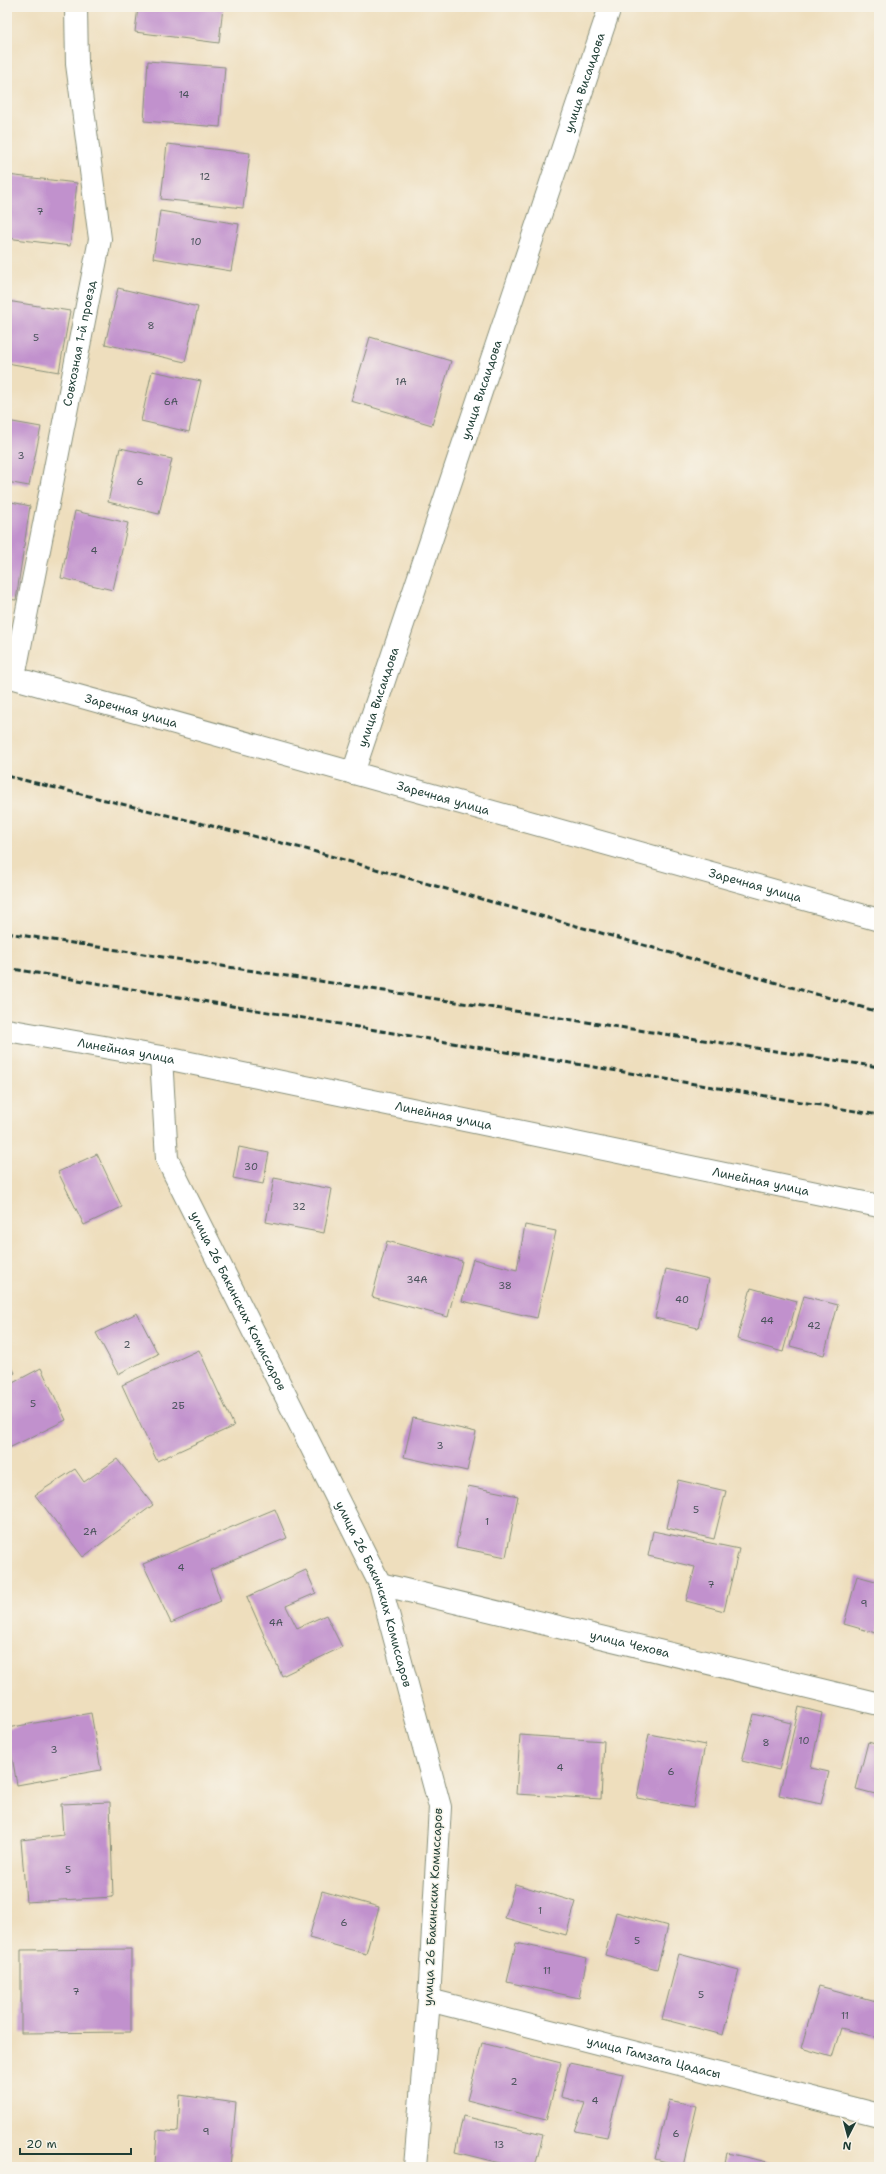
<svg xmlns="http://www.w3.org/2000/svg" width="886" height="2174" font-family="'Shantell Sans',sans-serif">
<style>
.building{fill:#c191cd}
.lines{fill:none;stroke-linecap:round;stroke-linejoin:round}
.minor-casing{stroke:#868e78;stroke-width:24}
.major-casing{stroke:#868e78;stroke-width:24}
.minor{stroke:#fff;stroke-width:22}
.major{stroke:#fff;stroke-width:22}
.rail{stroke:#1f3d34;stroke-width:3;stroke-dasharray:6 3;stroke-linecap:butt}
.labels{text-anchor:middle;stroke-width:3;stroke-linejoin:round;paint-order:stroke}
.number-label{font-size:10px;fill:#48525a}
.street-label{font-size:12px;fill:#1f3d34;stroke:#f7f3e8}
</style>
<rect width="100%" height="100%" fill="#f7f3e8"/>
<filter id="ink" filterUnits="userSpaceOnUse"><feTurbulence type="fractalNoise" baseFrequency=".025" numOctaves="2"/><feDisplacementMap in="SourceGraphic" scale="8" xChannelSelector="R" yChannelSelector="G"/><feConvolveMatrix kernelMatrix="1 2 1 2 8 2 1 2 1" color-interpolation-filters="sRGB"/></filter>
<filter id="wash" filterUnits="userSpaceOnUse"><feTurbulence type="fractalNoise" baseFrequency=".012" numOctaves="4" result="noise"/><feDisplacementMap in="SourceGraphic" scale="16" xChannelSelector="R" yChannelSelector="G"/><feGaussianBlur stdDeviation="0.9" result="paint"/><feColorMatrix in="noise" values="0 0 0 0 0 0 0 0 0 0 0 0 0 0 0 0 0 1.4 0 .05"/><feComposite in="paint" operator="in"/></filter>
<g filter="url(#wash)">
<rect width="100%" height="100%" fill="#eedebd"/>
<g id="blocks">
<!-- building -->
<g class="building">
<path d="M138,7H223L219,43L135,32Z"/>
<path d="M148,61L225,67L220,127L144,121Z"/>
<path d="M167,144L250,153L243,208L161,199Z"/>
<path d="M7,175L77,183L70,246L7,238Z"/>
<path d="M160,211L239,224L231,271L153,258Z"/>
<path d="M118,288L198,307L185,362L105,344Z"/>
<path d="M7,301L70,311L59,372L7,363Z"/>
<path d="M370,337L451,361L432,425L351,401Z"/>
<path d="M152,371L201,381L189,432L141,421Z"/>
<path d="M7,421L41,427L29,486L7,482Z"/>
<path d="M120,448L172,459L159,514L108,502Z"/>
<path d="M7,501L30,506L16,600L7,599Z"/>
<path d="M75,511L128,523L113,590L61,578Z"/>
<path d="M239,1147L269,1153L263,1184L233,1178Z"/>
<path d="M97,1154L122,1207L84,1225L58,1172Z"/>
<path d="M274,1178L332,1189L324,1233L266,1222Z"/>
<path d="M525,1225L556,1231L537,1318L462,1301L473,1259L517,1270Z"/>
<path d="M387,1241L462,1261L448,1317L372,1297Z"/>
<path d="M666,1269L709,1279L698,1328L655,1318Z"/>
<path d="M751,1288L797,1301L783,1352L737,1339Z"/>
<path d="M804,1296L838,1305L824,1355L790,1346Z"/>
<path d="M137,1313L158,1354L118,1374L96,1333Z"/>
<path d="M199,1350L234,1426L157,1461L122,1385Z"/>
<path d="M7,1357L15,1373L7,1377Z"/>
<path d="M41,1368L66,1420L7,1449V1386Z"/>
<path d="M413,1418L476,1432L467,1471L404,1457Z"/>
<path d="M117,1459L153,1505L83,1557L35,1495L75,1469L84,1482Z"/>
<path d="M678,1480L726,1491L714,1539L667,1528Z"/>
<path d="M468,1486L518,1496L506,1557L456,1547Z"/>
<path d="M275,1509L287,1538L210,1570L221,1601L171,1623L143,1564Z"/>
<path d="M653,1531L739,1549L724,1611L686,1601L695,1567L648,1556Z"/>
<path d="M306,1570L316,1593L286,1606L297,1628L326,1615L342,1647L282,1676L247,1597Z"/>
<path d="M857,1576L879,1582V1634L844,1624Z"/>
<path d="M799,1707L822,1713L811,1768L829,1772L821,1804L779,1795Z"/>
<path d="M91,1713L101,1770L17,1785L7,1728Z"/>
<path d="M754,1714L791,1723L779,1770L742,1761Z"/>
<path d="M649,1734L705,1745L693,1808L637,1798Z"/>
<path d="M520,1735L604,1741L601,1799L516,1794Z"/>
<path d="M868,1742L879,1745V1795L856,1789Z"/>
<path d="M110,1802L113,1897L26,1902L21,1840L63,1835L61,1804Z"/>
<path d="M515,1884L576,1902L566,1935L505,1918Z"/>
<path d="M322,1891L379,1907L366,1954L309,1938Z"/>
<path d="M616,1912L668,1926L657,1969L605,1955Z"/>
<path d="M516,1943L587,1958L579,1998L507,1982Z"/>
<path d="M131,1949V2032L21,2033V1950Z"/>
<path d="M679,1954L739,1970L723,2035L662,2019Z"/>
<path d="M819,1986L879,2002V2038L841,2028L832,2057L801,2048Z"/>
<path d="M482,2043L561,2063L546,2120L467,2100Z"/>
<path d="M569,2063L623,2074L607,2137L575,2131L585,2103L561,2097Z"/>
<path d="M180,2095L236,2103L230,2167H155L157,2130L178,2132Z"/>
<path d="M669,2100L697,2106L683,2166L655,2159Z"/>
<path d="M463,2116L543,2135L535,2167H516L455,2152Z"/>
<path d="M727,2153L772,2163L771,2167H724Z"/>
</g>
</g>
</g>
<g filter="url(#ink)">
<use href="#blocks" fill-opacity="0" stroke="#868e78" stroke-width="1"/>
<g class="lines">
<!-- minor casing -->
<g class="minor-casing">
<g id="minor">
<path id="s1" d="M7,676L879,920"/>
<path id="s2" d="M14,677L100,239L77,64L76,7"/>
<path id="s3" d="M353,773L610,7"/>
<path id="s4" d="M161,1057L167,1159L380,1584L440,1807L429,2000L415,2167"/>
<path id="s5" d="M380,1584L879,1704"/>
<path id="s6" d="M429,2000L879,2115"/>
</g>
</g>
<!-- major casing -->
<g class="major-casing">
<g id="major">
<path id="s7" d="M7,1030L161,1057L879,1206"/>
</g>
</g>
<!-- minor -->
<use href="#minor" class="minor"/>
<!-- major -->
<use href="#major" class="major"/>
<!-- rail -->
<g class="rail">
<path d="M7,776L302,848L879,1012"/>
<path d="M7,933L879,1067"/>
<path d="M7,968L879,1115"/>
</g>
</g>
</g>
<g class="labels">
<!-- number labels -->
<g class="number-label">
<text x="184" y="98">14</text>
<text x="205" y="180">12</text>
<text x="40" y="215">7</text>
<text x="196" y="245">10</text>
<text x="151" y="329">8</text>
<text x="36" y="341">5</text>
<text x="401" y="385">1А</text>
<text x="171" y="405">6А</text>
<text x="21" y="459">3</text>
<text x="140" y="485">6</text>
<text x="94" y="554">4</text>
<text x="251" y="1170">30</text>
<text x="299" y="1210">32</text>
<text x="417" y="1283">34А</text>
<text x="505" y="1289">38</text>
<text x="682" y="1303">40</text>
<text x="767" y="1324">44</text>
<text x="814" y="1329">42</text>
<text x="127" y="1348">2</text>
<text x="33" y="1407">5</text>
<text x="178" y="1409">2Б</text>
<text x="440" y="1449">3</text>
<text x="696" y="1513">5</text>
<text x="487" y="1525">1</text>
<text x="90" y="1535">2А</text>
<text x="181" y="1571">4</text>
<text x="711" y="1588">7</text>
<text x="864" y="1607">9</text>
<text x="276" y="1626">4А</text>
<text x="804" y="1744">10</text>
<text x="766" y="1746">8</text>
<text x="54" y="1753">3</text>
<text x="560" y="1771">4</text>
<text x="671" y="1775">6</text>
<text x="68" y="1873">5</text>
<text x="540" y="1914">1</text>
<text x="344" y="1926">6</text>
<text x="637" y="1944">5</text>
<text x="547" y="1974">11</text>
<text x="76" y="1995">7</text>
<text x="701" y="1998">5</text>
<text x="845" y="2019">11</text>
<text x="514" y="2085">2</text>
<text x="595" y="2104">4</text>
<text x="206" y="2135">9</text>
<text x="676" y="2137">6</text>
<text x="499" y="2148">13</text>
</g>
<!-- street labels -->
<g class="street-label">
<text dy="4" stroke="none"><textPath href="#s3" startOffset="728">улица Висаидова</textPath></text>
<text dy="4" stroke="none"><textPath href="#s2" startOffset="340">Совхозная 1-й проезд</textPath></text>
<text dy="4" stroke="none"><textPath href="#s3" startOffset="404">улица Висаидова</textPath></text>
<text dy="4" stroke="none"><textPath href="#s3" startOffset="80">улица Висаидова</textPath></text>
<text dy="4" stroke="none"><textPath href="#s1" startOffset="129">Заречная улица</textPath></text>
<text dy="4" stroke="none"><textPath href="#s1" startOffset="453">Заречная улица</textPath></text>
<text dy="4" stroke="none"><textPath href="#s1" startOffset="777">Заречная улица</textPath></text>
<text dy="4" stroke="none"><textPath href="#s7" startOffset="121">Линейная улица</textPath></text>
<text dy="4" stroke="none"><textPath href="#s7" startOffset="445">Линейная улица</textPath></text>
<text dy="4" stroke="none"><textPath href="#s7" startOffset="769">Линейная улица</textPath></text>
<text dy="4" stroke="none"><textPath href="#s4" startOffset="261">улица 26 Бакинских Комиссаров</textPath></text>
<text dy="4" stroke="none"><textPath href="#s4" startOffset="585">улица 26 Бакинских Комиссаров</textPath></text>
<text dy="4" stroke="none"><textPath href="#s5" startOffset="257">улица Чехова</textPath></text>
<text transform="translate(433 1907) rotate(-87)" y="4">улица 26 Бакинских Комиссаров</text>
<text dy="4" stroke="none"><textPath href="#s6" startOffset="232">улица Гамзата Цадасы</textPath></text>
</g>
</g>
<!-- margin -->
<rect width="886" height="2174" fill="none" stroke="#f7f3e8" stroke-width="24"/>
<!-- north arrow -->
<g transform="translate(848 2136) rotate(186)" stroke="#f7f3e8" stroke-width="3" paint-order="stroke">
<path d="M0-3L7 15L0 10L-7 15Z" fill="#1f3d34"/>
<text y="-6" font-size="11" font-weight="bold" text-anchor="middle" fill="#1f3d34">N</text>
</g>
<!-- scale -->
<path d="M20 2148v6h111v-6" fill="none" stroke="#1f3d34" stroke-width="2"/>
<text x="26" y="2148" font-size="12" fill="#1f3d34" stroke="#f7f3e8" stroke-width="3" paint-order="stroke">20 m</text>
</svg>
